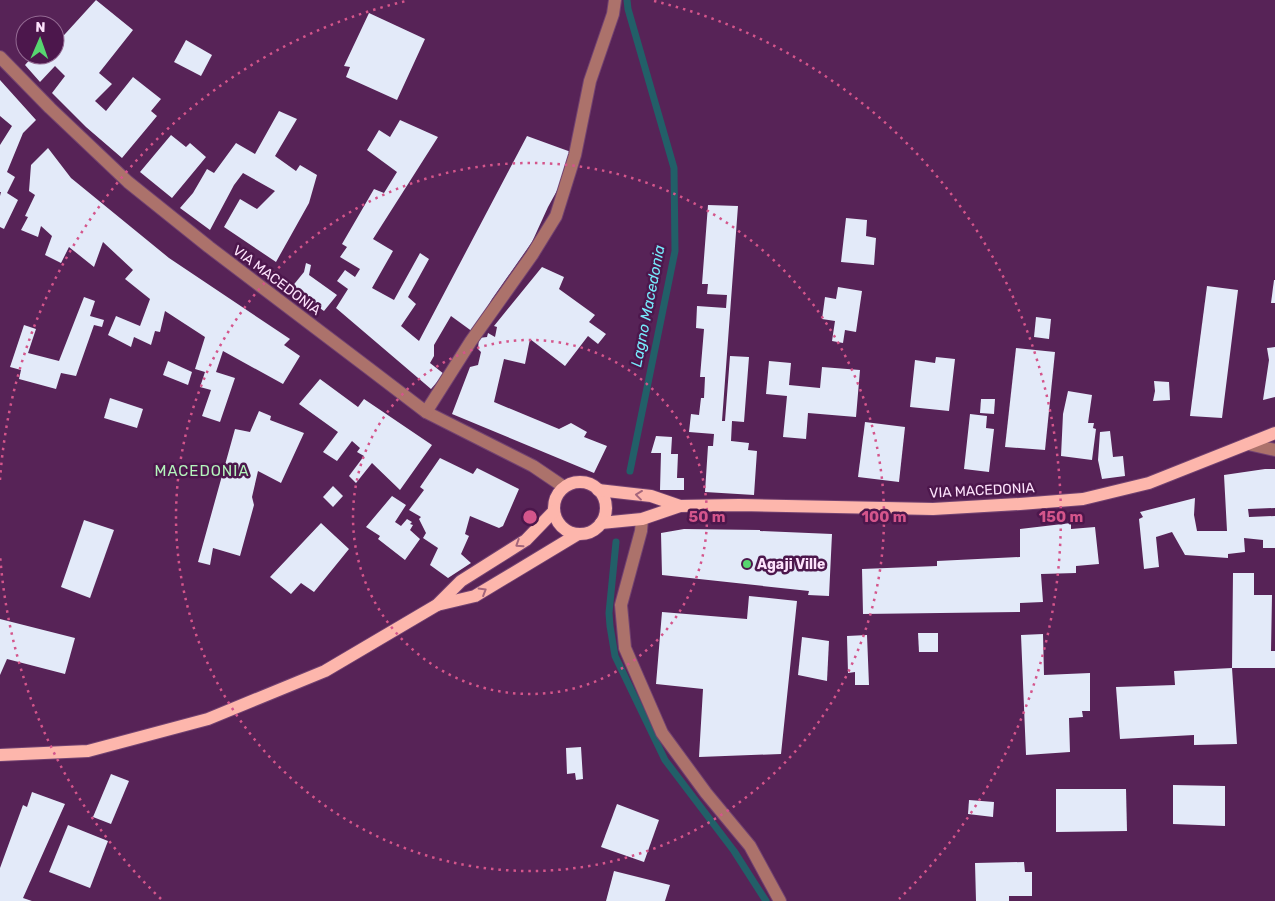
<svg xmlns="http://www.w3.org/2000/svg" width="1275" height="901" font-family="Rubik,sans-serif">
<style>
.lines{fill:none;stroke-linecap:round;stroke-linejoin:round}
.stream{stroke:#225f68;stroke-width:7}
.building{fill:#e3eaf9}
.minor-casing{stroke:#724271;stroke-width:14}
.major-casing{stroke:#724271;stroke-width:14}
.minor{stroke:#ac726b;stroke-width:12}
.major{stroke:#fdb6ac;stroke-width:12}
.oneway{stroke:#a4667c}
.ring{fill:none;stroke:#d4558b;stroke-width:2.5;stroke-dasharray:2.5 5}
.poi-dot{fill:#57d570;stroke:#4c174c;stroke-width:2}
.labels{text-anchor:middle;stroke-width:5;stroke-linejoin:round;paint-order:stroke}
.street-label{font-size:14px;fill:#fde3fc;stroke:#4c174c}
.poi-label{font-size:14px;font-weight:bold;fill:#fde3fc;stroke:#4c174c;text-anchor:start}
.water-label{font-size:15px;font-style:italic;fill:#78edfe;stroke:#4c174c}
.neighbourhood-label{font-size:15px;letter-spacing:1px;fill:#b4f4bc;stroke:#4c174c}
.centre{fill:#d4558b;stroke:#4c174c;stroke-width:2.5}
.ring-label{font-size:15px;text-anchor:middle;font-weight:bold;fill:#d4558b;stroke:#4c174c;stroke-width:5;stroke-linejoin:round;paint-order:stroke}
</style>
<rect width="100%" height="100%" fill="#572357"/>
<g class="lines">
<!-- stream -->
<g class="stream">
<path d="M627,0L628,9L674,168L675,251L630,471"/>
<path d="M616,542L609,613L610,626L615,656L665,760L734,851L766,901"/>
</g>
</g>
<!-- building -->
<g class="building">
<path d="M96,0L133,30L99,73L112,84L95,101L106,111L133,77L161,99L151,111L157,116L122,158L86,127L52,93L65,76L55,66L40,82L25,65L34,55H55V45Z"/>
<path d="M369,13L425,39L397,100L346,77L350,67L344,66Z"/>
<path d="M186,40L212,55L201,76L174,62Z"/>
<path d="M0,80L36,120L23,133L7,172L15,177L7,193L18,200L4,229L0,227V196L1,192H0V145L12,126L0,116Z"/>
<path d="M279,111L297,119L275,156L296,171L300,165L317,175L309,203L276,262L224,227L240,199L257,209L275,191L243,173L234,185L210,230L180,208L193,193L207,169L214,173L236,143L255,154Z"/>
<path d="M400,120L438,137L373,239L393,251L372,288L394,300L420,253L429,259L408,297L416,304L401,326L419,341L527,136L571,152L565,176L548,207L532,242L492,299L473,332L451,316L434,345V356L430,363L444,374L431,389L336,308L348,289L337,281L345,270L355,277L360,269L340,257L347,247L342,244L374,189L384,193L397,172L367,150L379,130L390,137Z"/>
<path d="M171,135L186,147L190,143L206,157L172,198L140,172Z"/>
<path d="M48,148L71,178L169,258L290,339L284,345L300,356L283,384L223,351L216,372L235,378L220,422L202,416L211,390L200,387L205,372L195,369L205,337L165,311L160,332L155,331L151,345L134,337L131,347L108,335L116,316L140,326L150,299L125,279L133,270L103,242L94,267L69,247L61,263L45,255L52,236L41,226L38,237L21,230L28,217L25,216L35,195L29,191L31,165Z"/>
<path d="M708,205L738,206L722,421H725L730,356L749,357L744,422L732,421L731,441L749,443L748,450L757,451L754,495L705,492L708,446H713L714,434L689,432L691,414L699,415L701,398H704L705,377H700L704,329L696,328L697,306L726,308L727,295L707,294L708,284H702Z"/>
<path d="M846,218L867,220L866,236L876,238L874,265L841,262Z"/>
<path d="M306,263L311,265L309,275L337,295L324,311L291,288L304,272Z"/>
<path d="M542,267L564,277L559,289L595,315L589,322L606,334L598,344L588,336L565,366L530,339L525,364L504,359L494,402L559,429L571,423L587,432L584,437L607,446L594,473L452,414L470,367L478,365L481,352L478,349L479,338L487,337L488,333L495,337L497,327L494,326Z"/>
<path d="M1274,280H1275V303H1271Z"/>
<path d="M1207,286L1238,290L1222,418L1190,416Z"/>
<path d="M838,287L862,291L856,332L845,330L843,343L832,341L835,321L822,319L825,297L836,299Z"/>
<path d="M84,297L95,301L90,316L104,320L102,327L94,325L76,376L61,373L56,389L19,379L21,370L10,367L24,325L36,329L28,353L59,361Z"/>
<path d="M1036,317L1051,319L1049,339L1034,337Z"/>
<path d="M1275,347V397L1263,400L1269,360L1267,348Z"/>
<path d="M1016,348L1055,352L1045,450L1005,447Z"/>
<path d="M936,357L955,359L949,411L910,407L915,360L935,363Z"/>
<path d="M168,361L192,372L188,385L163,375Z"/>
<path d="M769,361L791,363L789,385L820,388L822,367L860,370L856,417L808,413L806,439L783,437L787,396L766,394Z"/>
<path d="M320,379L358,407L364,399L432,445L400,490L372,463L356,483L349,476L364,456L357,452L360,448L352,441L337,461L323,452L338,432L299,404Z"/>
<path d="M1154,381L1169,382L1170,400L1153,401L1155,391Z"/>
<path d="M1068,391L1092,395L1088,423H1094L1093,428L1096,429L1092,460L1061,456L1063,414Z"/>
<path d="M110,398L143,409L137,428L104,418Z"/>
<path d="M981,399H995L994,414L980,413Z"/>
<path d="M259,411L271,416L270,420L304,433L281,483L258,471L252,497L254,505L240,556L213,548L210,565L198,562L235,429L250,432Z"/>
<path d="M970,414L987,416L986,428L994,429L989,472L964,469Z"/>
<path d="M865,422L905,427L899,482L858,477Z"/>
<path d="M1110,431L1113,457L1123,456L1125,476L1102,479L1098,460L1100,432Z"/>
<path d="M656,436L672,437L671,454H678L677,478H684V490H660L661,453H651Z"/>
<path d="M440,458L473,474L477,468L519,489L503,526L499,528L470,516L465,534L469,536L461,554L471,563L448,578L430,565L438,548L423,538L426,533L419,519L421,517L409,510L424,490L420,487Z"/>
<path d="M1265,469H1275V508L1248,509L1249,517L1275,516V548H1263V540L1244,538L1245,552L1228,554V558L1185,555L1172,532L1156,537L1159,567L1144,569L1139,519L1143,517L1140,512L1195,498L1194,515L1197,531H1227L1224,475Z"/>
<path d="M333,486L343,496L333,507L323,497Z"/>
<path d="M392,496L406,505L395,522L401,526L407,519L412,522L410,524L413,525L410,530L420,539L405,560L378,539L380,536L366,527Z"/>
<path d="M84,520L114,530L90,598L61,587Z"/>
<path d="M321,523L349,549L314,592L301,583L291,594L270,577Z"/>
<path d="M1071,523V529L1095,527L1099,564L1076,566V573L1041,574L1043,602L1020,603V612L863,614L862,569L937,566V561L1020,557V529Z"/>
<path d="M684,529L760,530V531L832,534L829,596L808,595L809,591L662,575L661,533Z"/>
<path d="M1233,573H1254V595H1272L1271,651H1275V668H1232Z"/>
<path d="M749,596L797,601L781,754L699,757L703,689L656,684L662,612L747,619Z"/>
<path d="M0,619L75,638L65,674L7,659L0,675Z"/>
<path d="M918,633H938V652H919Z"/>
<path d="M1043,634L1044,675L1090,673V711H1082L1083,717L1069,718L1070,752L1026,755L1021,635Z"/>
<path d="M867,635L869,685H855V672L848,673L847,636Z"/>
<path d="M802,637L829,641L827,681L798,675Z"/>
<path d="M1232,668L1237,744L1194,745V735L1120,739L1116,687L1175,685L1174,671Z"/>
<path d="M581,747L583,779L576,780L575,773L567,774L566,748Z"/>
<path d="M111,774L129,781L111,824L93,817Z"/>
<path d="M1173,785L1225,786V826L1173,824Z"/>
<path d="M1056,789H1126L1127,831L1056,832Z"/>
<path d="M32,792L65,804L23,898L32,901H0V868L23,805L27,807Z"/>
<path d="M969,800L994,802L993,817L968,814Z"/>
<path d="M617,804L659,820L644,862L601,847Z"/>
<path d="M68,825L108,841L90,888L49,872Z"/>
<path d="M1024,862L1025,872H1032V896H1009V901H976L975,863Z"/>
<path d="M614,871L670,885L665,901H606Z"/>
</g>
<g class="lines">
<!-- minor casing -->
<g class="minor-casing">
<g id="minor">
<path d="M0,57L50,108L128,182L209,247L367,367L426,412L533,466L564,487"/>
<path d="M426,412L471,341L532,255L556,216L575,155L590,81L613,14L615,0"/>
<path d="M1248,444L1275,450"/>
<path d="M642,519L641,531L621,605L625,648L662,733L706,793L750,846L780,901"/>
</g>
</g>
<!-- major casing -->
<g class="major-casing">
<g id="major">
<circle cx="580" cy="508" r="26"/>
<path d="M598,490L651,496L680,506"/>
<path d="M601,523L642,519L680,506L739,505L933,509L1020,504L1083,499L1149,483L1275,433"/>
<path d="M437,605L475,596L578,534"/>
<path d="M0,755L88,751L208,719L325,671L437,605L461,581L526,540L554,511"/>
</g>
</g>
<!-- minor -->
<use href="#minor" class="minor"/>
<!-- major -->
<use href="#major" class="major"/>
</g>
<!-- one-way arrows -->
<defs><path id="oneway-chevron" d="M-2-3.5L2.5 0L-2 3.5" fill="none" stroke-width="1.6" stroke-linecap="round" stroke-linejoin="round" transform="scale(1.25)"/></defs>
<g class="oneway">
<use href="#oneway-chevron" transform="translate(639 495) rotate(-173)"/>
<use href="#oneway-chevron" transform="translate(519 544) rotate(147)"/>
<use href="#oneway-chevron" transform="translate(483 591) rotate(-31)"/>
</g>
<!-- distance rings -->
<g class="ring">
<circle cx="530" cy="517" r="177"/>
<circle cx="530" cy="517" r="354"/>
<path d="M161 899A531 531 0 0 1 0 554M0 480A531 531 0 0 1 406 1M654 1A531 531 0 0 1 899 899"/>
</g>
<!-- markers -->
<circle class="poi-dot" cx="747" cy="564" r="5"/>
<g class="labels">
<!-- street labels -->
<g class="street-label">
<text transform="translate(277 280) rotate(37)" y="5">VIA MACEDONIA</text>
<text transform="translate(982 490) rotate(-3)" y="5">VIA MACEDONIA</text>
</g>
<!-- poi labels -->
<g class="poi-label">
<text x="757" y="569">Agaji Ville</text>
</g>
<!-- water labels -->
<g class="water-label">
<text transform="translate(648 306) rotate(-79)" y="5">Lagno Macedonia</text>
</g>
<!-- neighbourhood labels -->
<g class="neighbourhood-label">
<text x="202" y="476">MACEDONIA</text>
</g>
</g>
<circle cx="530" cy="517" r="8" class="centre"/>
<g class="ring-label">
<text x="707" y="522">50 m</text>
<text x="884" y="522">100 m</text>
<text x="1061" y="522">150 m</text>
</g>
<!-- north arrow -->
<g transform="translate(40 40) rotate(2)"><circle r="24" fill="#4c174c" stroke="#936992"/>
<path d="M0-4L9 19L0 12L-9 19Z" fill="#57d570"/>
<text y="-8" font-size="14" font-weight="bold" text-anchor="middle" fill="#fde3fc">N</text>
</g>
</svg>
